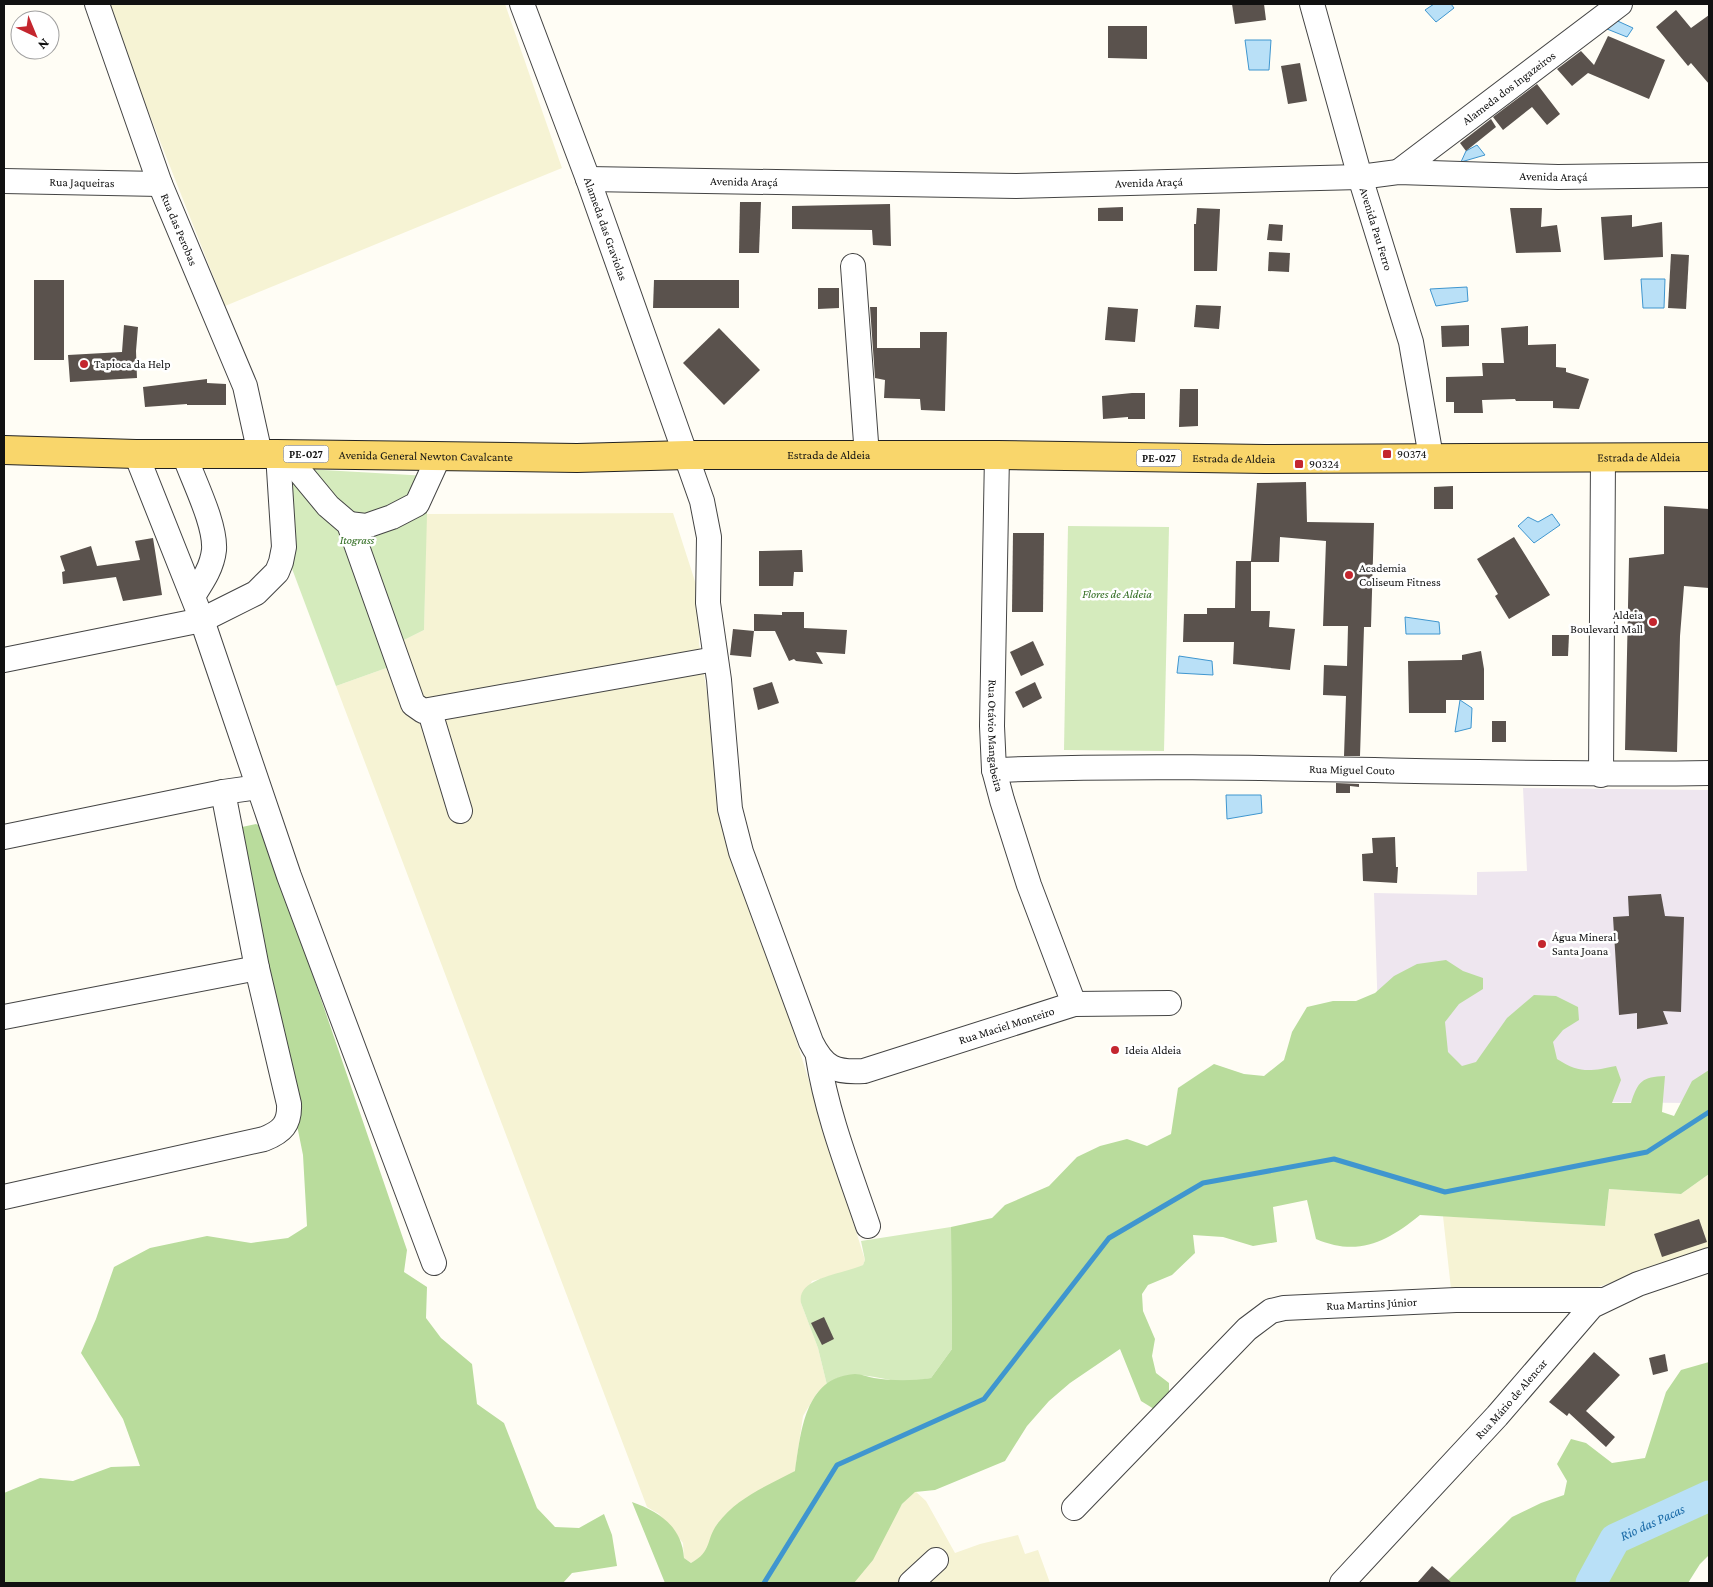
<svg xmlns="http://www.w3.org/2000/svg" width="1713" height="1587" font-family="'Crimson Pro',serif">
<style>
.industrial{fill:#eee6ef}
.farmland{fill:#f6f3d4}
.green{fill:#d5ebbd}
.forest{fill:#b9dc9c}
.water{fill:#b9e0f7;stroke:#3f96cf}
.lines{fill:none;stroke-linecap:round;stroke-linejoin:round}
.stream{stroke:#3f96cf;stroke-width:5}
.river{stroke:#b9e0f7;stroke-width:31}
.building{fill:#5a524d}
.minor-casing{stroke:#444;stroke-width:26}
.major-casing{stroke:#222;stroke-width:30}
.minor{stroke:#fff;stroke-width:24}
.major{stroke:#f9d66b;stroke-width:28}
.poi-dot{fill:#c4262e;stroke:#fff;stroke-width:2}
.labels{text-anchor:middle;stroke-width:5;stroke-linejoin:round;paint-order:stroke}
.shield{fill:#fff;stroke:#585858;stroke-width:1}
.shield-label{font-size:11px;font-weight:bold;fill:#111}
.street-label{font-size:12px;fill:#111;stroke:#fff}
.poi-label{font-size:12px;fill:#111;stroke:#fff;text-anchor:start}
.park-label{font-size:12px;font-style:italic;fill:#2f6b1f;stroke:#fff}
.water-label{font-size:14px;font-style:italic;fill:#1768a6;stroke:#fff}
</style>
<rect width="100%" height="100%" fill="#fffdf5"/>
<!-- industrial -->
<path class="industrial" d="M1523,788L1709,790V1078L1688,1103L1587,1102L1381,1107L1374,893L1477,895V872L1527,871Z"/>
<!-- farmland -->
<g class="farmland">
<path d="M106,4H505L562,168L225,306Z"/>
<path d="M673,513L701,600L699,643L715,743L718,790L865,1260L863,1265L849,1272L812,1281L801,1303L818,1348L827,1385L817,1393L803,1416L795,1471L717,1524L704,1556L691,1563L684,1558L683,1543L659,1514L647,1507L336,686L392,666L400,642L424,630L426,514Z"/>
<path d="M1709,1174V1250L1589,1290L1451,1289L1443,1216L1605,1226L1609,1189L1681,1194Z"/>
<path d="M915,1491L926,1501L955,1553L980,1544L1018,1535L1025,1554L1038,1550L1050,1583H854L902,1504Z"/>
</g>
<!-- green -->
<g class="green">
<path d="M288,468L428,476L424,630L400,642L392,666L336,686L291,566Z"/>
<path d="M1068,526L1169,527L1164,751L1064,750Z"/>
<path d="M951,1227L952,1349L931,1378C923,1379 915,1382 907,1382C881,1381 848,1365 827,1385L818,1348L801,1303C796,1277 845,1274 863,1265L865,1260L861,1241Z"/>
</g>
<!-- forest -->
<g class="forest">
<path d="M256,824L262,827L407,1250L404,1272L427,1287L426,1318L441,1338L472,1364L477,1404L504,1423L537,1508L555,1527L579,1528L604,1514L612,1535L617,1566L572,1573L563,1583H4V1493L40,1478L73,1481L111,1467L140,1466L123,1419L81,1353L96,1319L114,1267L150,1248L207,1236L251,1243L288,1238L307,1226L303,1155L238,832L242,827Z"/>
<path d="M1446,960L1463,971L1483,978V989L1459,1004L1445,1022L1448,1052L1462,1066L1476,1062L1507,1018L1534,995L1556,996L1578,1007L1579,1020L1563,1030L1553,1042L1557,1059C1580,1074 1591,1071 1616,1066L1621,1080L1612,1103H1631C1638,1081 1642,1077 1665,1076L1662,1112L1674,1116L1692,1081L1709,1070V1174L1681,1194L1609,1189L1605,1226L1420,1215C1387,1242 1358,1257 1316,1239L1307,1200L1273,1207L1277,1242L1253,1246L1223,1237L1193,1235L1195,1253L1172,1275L1148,1285L1142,1294L1143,1311L1155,1339L1152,1356L1156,1373L1169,1383V1394L1154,1409L1141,1401L1120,1349L1070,1383L1049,1401L1027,1426L1005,1461L935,1490L915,1492L902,1504L873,1560L854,1583H665L632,1502C660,1512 682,1527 684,1558L691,1563C713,1551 705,1540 718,1523C738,1497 767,1486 795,1471C801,1433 804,1377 855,1374C861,1374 868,1377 874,1378C893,1381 912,1381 931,1378L952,1349L951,1227L992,1218L1005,1205L1049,1186L1077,1157L1100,1146L1127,1139L1147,1146L1171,1134L1178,1088L1214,1064L1244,1074L1264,1076L1284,1060L1292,1032L1307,1007L1333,1001H1356L1375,993L1394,976L1417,964Z"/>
<path d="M1709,1362V1555L1700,1564L1688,1583H1445L1512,1517L1541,1503L1564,1495L1567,1481L1557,1464L1571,1439L1586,1443L1612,1463L1645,1458L1666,1392L1681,1370Z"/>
</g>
<!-- water -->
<g class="water">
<path d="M1434,4H1451L1454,8L1436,22L1425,10Z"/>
<path d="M1611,18L1633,28L1627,37L1607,29Z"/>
<path d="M1245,40H1271L1269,70H1249Z"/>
<path d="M1477,145L1485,155L1461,162L1466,151Z"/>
<path d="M1641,279H1665L1664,308H1643Z"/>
<path d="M1467,287L1468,301L1436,306L1430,289Z"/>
<path d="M1552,514L1560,525L1534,543L1518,526L1528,517L1538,522Z"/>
<path d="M1405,617L1439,622L1440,634H1406Z"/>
<path d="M1179,656L1212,661L1213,675L1177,673Z"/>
<path d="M1460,700L1472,708L1471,728L1455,732Z"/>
<path d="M1226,795H1261L1262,813L1227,819Z"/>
</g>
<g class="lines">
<!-- stream -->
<path class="stream" d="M764,1583L837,1465L984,1399L1109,1238L1203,1183L1334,1159L1445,1192L1647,1152L1709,1112"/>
<!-- river -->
<path class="river" id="s1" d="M1591,1583L1615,1539L1709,1496"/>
</g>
<!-- building -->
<g class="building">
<path d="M1232,4H1264L1266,20L1235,24Z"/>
<path d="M1676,10L1691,28L1709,15V84L1691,63L1688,66L1656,27Z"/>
<path d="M1108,26H1147V59L1108,58Z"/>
<path d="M1608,36L1665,60L1649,99L1588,73L1572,86L1557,69L1581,51L1594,65Z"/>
<path d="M1300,63L1307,101L1288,104L1281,66Z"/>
<path d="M1537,84L1560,114L1547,125L1532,107L1503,130L1493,117Z"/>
<path d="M1491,119L1496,127L1466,151L1460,143Z"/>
<path d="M740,202H761L759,253H739Z"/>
<path d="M890,204L891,246L873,245L872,230L792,229V206Z"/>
<path d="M1123,207V221H1098V208Z"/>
<path d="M1197,208L1220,209L1217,271H1194V224H1196Z"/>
<path d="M1510,208H1542L1541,227L1557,225L1561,252L1516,253Z"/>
<path d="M1632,215V227L1662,222L1663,257L1604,260L1601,217Z"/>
<path d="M1269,224L1283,225L1282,241L1267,240Z"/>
<path d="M1269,252L1290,253L1289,272L1268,271Z"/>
<path d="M1671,254L1689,255L1686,309L1668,308Z"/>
<rect x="34" y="280" width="30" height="80"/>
<path d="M654,280H739V308H653Z"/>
<path d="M818,288H839V308L818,309Z"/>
<path d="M1196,305L1221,306L1219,329L1194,327Z"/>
<path d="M870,307H877V348H920V332H947L945,411L921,410L920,399L884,398L885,380L875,378Z"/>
<path d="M1108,307L1138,309L1135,342L1105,340Z"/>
<path d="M124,325L138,327L136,351L137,378L70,382L68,355L122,352Z"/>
<path d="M1469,325V346L1442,347L1441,326Z"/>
<path d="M1528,326V345L1556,344V367L1566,368V372L1589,379L1579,409L1553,408V401H1516L1515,399L1482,400L1483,413H1454V402H1446V377L1483,376L1482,363H1504L1501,328Z"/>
<path d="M719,328L760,370L724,405L683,363Z"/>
<path d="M207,379V383L226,384V405H187V404L145,407L143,387Z"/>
<path d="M1180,389H1198V426L1179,427Z"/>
<path d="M1132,393H1145V419H1128V417L1103,419L1102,396Z"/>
<path d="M1306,482L1307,522L1374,523L1371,627H1364L1360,756H1344L1346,696L1323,695L1324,665L1347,666L1348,626H1323L1326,541L1280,537L1279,562H1251V611H1270L1269,627L1295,629L1290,670L1233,664L1234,642H1183L1184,614H1207V608H1235L1236,561H1251L1257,483Z"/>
<path d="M1453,486V509H1434V487Z"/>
<path d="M1664,506L1709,509V588L1684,586L1680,636L1677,752L1625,750L1629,558L1664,554Z"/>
<path d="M1013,533H1044L1043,612H1012Z"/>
<path d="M1514,537L1550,595L1509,619L1495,596L1498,594L1477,559Z"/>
<path d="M153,538L162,595L123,601L116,577L63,584L62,572L65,571L60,556L91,546L97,566L140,560L135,541Z"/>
<path d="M802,550L803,572H794L793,586H759V551Z"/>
<path d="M782,612H804V628L847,630L845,654L816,652L823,664L796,661L794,659L789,661L775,631H754V614L782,615Z"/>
<path d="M733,629L754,631L751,657L730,655Z"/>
<path d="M1552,635H1569L1568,656H1552Z"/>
<path d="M1033,641L1044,665L1021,676L1010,652Z"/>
<path d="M1481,651L1484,669V700H1446V713H1409L1408,661L1462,660V655Z"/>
<path d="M772,682L779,703L758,710L753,688Z"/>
<path d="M1035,682L1042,698L1023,708L1015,692Z"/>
<rect x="1492" y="721" width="14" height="21"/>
<path d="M1336,783L1359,784V787L1350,786V793H1336Z"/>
<path d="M1395,837L1396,867H1398L1397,883L1363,881L1362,854L1373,853L1372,838Z"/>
<path d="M1661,894L1665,916L1684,917L1681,1012L1663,1011L1668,1024L1637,1029V1013L1619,1015L1613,917L1629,916L1628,896Z"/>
<path d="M1699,1219L1707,1242L1662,1257L1654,1234Z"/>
<path d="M824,1317L834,1339L822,1345L811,1323Z"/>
<path d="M1594,1352L1620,1375L1586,1411L1615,1437L1606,1447L1569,1413L1567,1416L1549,1402Z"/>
<path d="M1665,1354L1668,1371L1653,1375L1649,1358Z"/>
<path d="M1432,1566L1452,1583H1417Z"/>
</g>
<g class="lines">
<!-- minor casing -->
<g class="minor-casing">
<g id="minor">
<path id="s2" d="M97,4L160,184L245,386L260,454"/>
<path id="s3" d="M522,4L588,179L702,501L709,537L708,603L719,680L730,809L741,852L811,1042C824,1068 835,1073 864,1071L1074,1004L1169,1003"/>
<path id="s4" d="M1312,4L1360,177L1411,342L1431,457"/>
<path id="s5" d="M1398,172L1620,4"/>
<path id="s6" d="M588,179L1016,186L1360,177L1398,172L1558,177L1709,175"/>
<path id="s7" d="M4,181L160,184"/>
<path d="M853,266L867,456"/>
<path d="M136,454L202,620L289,876L434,1263"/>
<path d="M184,454C193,480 216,524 214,550C212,568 202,582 193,596"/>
<path d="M285,454L328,506L349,524L413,704L423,711L715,659"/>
<path id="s8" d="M997,455L992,726L994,770L1002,800L1029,885L1074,1004"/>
<path d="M349,524L366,526L392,517L417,504L439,456"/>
<path d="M4,660L202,620L256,593L277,572L281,562L284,547L278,454"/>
<path d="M430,712L460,811"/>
<path id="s9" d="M994,770C1232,761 1471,777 1709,773"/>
<path d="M1601,775L1603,458"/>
<path d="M4,837L223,792L258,787"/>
<path d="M4,1017L257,968"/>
<path d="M818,1057C827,1115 849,1170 868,1226"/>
<path d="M4,1197L264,1139C282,1132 290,1124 289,1104L257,968L223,792"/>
<path id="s10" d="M1074,1508L1247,1329L1271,1311L1284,1308L1456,1300H1600"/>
<path d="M911,1583L936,1560"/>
<path id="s11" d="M1342,1583L1497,1416L1592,1306L1638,1284L1709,1260"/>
</g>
</g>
<!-- major casing -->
<g class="major-casing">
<g id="major">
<path id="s12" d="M4,450L136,454H278L577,458L687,455H997L1265,459L1709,457"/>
</g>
</g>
<!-- minor -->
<use href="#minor" class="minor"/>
<!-- major -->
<use href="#major" class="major"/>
</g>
<!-- markers -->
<g class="poi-dot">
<circle cx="84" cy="364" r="5"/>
<rect x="1382" y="449" width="10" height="10" rx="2.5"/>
<rect x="1294" y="459" width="10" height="10" rx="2.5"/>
<circle cx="1349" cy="575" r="5"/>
<circle cx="1653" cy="622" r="5"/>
<circle cx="1542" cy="944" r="5"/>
<circle cx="1115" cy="1050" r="5"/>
</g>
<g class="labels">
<!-- shield labels -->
<g class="shield">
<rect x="283.5" y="445.5" width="45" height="17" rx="4"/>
<rect x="1136.5" y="449.5" width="45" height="17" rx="4"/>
</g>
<g class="shield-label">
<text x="306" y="458">PE-027</text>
<text x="1159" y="462">PE-027</text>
</g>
<!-- street labels -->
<g class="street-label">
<text dy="4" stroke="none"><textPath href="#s5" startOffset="139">Alameda dos Ingazeiros</textPath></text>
<text dy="4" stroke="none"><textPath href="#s6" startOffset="966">Avenida Araçá</textPath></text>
<text dy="4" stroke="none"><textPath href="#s6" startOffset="156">Avenida Araçá</textPath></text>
<text dy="4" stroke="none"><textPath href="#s7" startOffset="78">Rua Jaqueiras</textPath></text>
<text dy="4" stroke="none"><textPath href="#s6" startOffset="561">Avenida Araçá</textPath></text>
<text dy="4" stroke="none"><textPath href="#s2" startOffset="240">Rua das Perobas</textPath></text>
<text dy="4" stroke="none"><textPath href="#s3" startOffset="240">Alameda das Graviolas</textPath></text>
<text dy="4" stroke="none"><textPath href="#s4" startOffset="234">Avenida Pau Ferro</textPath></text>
<text dy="4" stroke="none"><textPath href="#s12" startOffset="422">Avenida General Newton Cavalcante</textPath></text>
<text dy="4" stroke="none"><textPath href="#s12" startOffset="825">Estrada de Aldeia</textPath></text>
<text dy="4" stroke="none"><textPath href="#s12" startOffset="1230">Estrada de Aldeia</textPath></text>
<text dy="4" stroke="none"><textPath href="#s12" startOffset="1635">Estrada de Aldeia</textPath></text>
<text dy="4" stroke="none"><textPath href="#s8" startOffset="281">Rua Otávio Mangabeira</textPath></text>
<text dy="4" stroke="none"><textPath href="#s9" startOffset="358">Rua Miguel Couto</textPath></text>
<text dy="4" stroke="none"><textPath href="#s3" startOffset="1301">Rua Maciel Monteiro</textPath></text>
<text dy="4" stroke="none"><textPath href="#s10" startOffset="380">Rua Martins Júnior</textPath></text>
<text dy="4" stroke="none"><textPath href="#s11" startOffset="250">Rua Mário de Alencar</textPath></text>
</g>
<!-- poi labels -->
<g class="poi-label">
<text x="94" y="368">Tapioca da Help</text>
<text x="1397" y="458">90374</text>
<text x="1309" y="468">90324</text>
<text x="1359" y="572">Academia<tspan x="1359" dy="14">Coliseum Fitness</tspan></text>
<text x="1643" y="619" text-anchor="end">Aldeia<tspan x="1643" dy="14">Boulevard Mall</tspan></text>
<text x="1552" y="941">Água Mineral<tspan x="1552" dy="14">Santa Joana</tspan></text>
<text x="1125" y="1054">Ideia Aldeia</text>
</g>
<!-- park labels -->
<g class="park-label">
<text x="357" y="544">Itograss</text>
<text x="1117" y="598">Flores de Aldeia</text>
</g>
<!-- water labels -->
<g class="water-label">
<text dy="5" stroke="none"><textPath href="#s1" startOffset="91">Rio das Pacas</textPath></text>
</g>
</g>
<!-- border -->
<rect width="1713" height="1587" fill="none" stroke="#111111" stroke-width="10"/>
<!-- north arrow -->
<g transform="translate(35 35) rotate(136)"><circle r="24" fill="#ffffff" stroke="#a0a0a0"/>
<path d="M0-4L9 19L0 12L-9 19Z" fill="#c4262e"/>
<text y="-8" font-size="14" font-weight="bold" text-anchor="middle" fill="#111111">N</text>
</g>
</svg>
